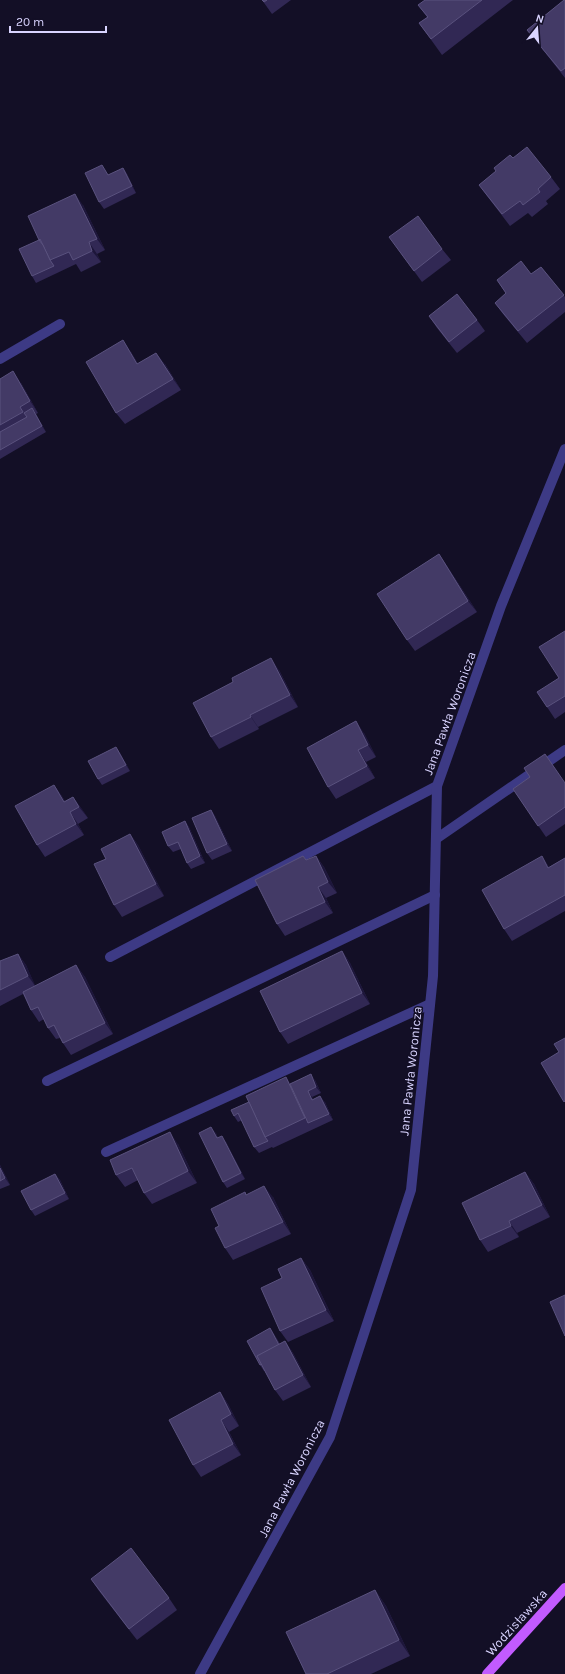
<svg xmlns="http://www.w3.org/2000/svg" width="565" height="1674" font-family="Karla,sans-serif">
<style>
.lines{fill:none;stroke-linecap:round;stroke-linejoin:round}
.service{stroke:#3d3a85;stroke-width:10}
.minor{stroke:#3d3a85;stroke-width:10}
.primary{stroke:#c25bff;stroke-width:10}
.wall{fill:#312854}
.shaded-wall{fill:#1d163a}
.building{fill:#433a66;stroke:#5a527e}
.labels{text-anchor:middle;stroke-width:3;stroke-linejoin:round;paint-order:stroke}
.street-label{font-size:13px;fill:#d9d4ff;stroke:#130f26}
</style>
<rect width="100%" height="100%" fill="#130f26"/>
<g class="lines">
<!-- service -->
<g class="service">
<path d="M436,839L565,750"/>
<path d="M47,1081L435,895"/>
<path d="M106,1152L430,1004"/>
</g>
<!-- minor -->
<g class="minor">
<path d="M0,359L60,324"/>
<path d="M110,957L437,786"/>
<path d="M200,1674L330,1437L411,1190L433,976L437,786L501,606L565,449"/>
</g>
<!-- primary -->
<path class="primary" d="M487,1674L565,1588"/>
</g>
<!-- wall -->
<g class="wall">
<path d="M262,0H291L272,14Z"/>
<path d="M425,0H513L442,55L419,23L427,17L418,5Z"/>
<path d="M565,0V78L536,41L527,30Z"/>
<path d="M513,158L551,177L560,189L546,201L548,204L532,217L528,213L510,226L487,196L479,185Z"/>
<path d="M102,165L108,175L123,168L127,174L136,193L104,209L99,202Z"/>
<path d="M83,205L105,250L97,254L101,262L81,272L76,264L36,283L32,276L39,240Z"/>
<path d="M389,237L442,249L451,260L422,282Z"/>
<path d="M541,267L565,297V312L527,343L503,314L495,303L506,294L497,280L531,274Z"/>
<path d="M429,316L477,320L485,331L457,353L437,328Z"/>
<path d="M131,352L138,364H165L181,390L125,424L116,413Z"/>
<path d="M0,379L21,383L38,413L36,414L46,432L0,459Z"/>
<path d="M439,554L447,566L477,612L415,651L407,640Z"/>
<path d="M565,631V712L555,719L547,707L559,678Z"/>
<path d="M279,670L298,707L258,727L259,729L219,749L211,737L233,682Z"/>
<path d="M364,733L376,757L366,762L375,778L336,799L328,787Z"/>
<path d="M116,747L120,753L130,771L102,785L98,779Z"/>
<path d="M565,783V824L546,837L513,789Z"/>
<path d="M54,785L65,801L73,797L88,818L78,824L84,835L45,857L37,845Z"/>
<path d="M211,810L215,816L232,851L212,860L207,853Z"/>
<path d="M185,821L189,827L205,863L191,869L187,863L181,849L173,852L168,846Z"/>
<path d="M130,834L138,845L164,896L122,917L114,905L106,859Z"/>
<path d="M303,856L306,860L316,856L324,867L337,893L326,898L333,913L285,936L277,924Z"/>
<path d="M565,858V911L512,941L504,929L549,867Z"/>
<path d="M342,951L350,963L370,1004L288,1044L280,1032Z"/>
<path d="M18,954L26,965L35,986L76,965L85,977L113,1034L71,1055L63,1043L60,1038L56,1039L48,1028L44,1019L39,1022L31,1010L23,994L0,1006V961Z"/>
<path d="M315,1080L321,1093L312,1097L313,1099L325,1102L333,1120L273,1148L272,1147L259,1153L254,1147L242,1120L238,1122L234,1116L249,1102L290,1083Z"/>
<path d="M216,1133L218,1138L226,1142L245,1179L227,1188L223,1182Z"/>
<path d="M178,1144L197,1183L152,1204L144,1193L138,1180L125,1187L116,1175Z"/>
<path d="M0,1165L10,1185L0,1189Z"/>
<path d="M525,1172L534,1184L550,1217L517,1233L519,1237L488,1252L480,1240Z"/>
<path d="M55,1174L60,1180L69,1199L35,1216L31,1210Z"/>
<path d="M245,1192L246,1195L273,1197L291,1234L233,1260L225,1248L219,1226Z"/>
<path d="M301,1258L310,1270L334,1321L288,1342L280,1331L282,1278Z"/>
<path d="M270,1328L274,1334L280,1344L285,1341L293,1353L311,1387L283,1401L275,1390L265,1371H264L260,1365Z"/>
<path d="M220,1392L228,1404L239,1426L229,1432L241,1455L201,1477L193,1465Z"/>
<path d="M91,1579L169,1598L177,1610L137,1640L99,1591Z"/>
<path d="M375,1590L386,1606L410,1656L371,1674H306Z"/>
</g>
<!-- shaded-wall -->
<g class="shaded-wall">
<path d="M123,168L127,174L136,193L132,186Z"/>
<path d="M75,194L83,205L105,250L97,239Z"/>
<path d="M89,242L97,254L101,262L92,251Z"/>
<path d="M123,340L131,352L146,376L137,364Z"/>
<path d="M156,353L165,364L181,390L173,379Z"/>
<path d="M13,371L21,383L38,413L30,401Z"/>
<path d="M32,408L36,414L46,432L42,426Z"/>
<path d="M439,554L447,566L477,612L468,601Z"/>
<path d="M271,658L279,670L298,707L290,695Z"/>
<path d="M250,715L258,727L259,729L251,717Z"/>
<path d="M356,721L364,733L376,757L368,745Z"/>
<path d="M116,747L120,753L130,771L126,765Z"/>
<path d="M358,750L366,762L375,778L367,766Z"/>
<path d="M54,785L62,796L71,812L64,802Z"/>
<path d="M73,797L82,809L88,818L79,807Z"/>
<path d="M211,810L215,816L232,851L227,844Z"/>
<path d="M70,812L78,824L84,835L76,824Z"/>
<path d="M185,821L189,827L205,863L200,856Z"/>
<path d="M130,834L138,845L164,896L156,884Z"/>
<path d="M316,856L324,867L337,893L328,882Z"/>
<path d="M542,856L550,868H548Z"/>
<path d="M318,887L326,898L333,913L325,902Z"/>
<path d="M342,951L350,963L370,1004L362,993Z"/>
<path d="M18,954L26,965L36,987L28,976Z"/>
<path d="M76,965L85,977L113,1034L105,1023Z"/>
<path d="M311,1074L315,1080L321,1093L316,1087Z"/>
<path d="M286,1077L294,1089L308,1123L305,1118Z"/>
<path d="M308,1091L312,1097L316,1106L312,1100Z"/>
<path d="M320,1096L325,1102L333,1120L329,1114Z"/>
<path d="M211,1127L216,1133L221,1145L217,1138Z"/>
<path d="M170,1132L178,1144L197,1183L188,1171Z"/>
<path d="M222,1136L226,1142L245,1179L241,1173Z"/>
<path d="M0,1165L10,1185L5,1178L0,1168Z"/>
<path d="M525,1172L534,1184L550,1217L542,1205Z"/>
<path d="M55,1174L60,1180L69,1199L65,1193Z"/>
<path d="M264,1186L273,1197L291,1234L283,1222Z"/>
<path d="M509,1221L517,1233L519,1237L511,1226Z"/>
<path d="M301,1258L310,1270L334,1321L326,1310Z"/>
<path d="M270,1328L274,1334L286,1357L282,1351Z"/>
<path d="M285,1341L293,1353L311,1387L303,1375Z"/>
<path d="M220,1392L228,1404L239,1426L231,1414Z"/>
<path d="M221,1420L229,1432L241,1455L233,1444Z"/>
<path d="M375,1590L386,1606L410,1656L399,1640Z"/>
</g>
<!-- building -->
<g class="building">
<path d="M262,0H267L264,2Z"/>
<path d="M425,0H482L431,39L419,23L428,17L418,5Z"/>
<path d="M564,0H565V68L561,71L527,30Z"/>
<path d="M527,147L551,177L538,189L540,192L523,205L520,201L502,214L479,185L496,171L494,168L510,155L513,158Z"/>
<path d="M102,165L108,175L123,168L132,186L99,202L85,173Z"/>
<path d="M75,194L97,239L89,242L92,251L73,260L69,252L50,260L40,239L39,240L28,216Z"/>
<path d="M418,216L442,249L414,271L389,237Z"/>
<path d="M39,240L43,245L50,260L54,266L32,276L19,249Z"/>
<path d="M521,261L531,274L541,267L564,295L518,331L495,303L506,293L497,280Z"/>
<path d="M457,294L477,320L449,342L429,316Z"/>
<path d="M123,340L137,364L156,353L173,379L116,413L86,362Z"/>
<path d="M13,371L30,401L20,407L23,412L0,425V379Z"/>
<path d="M32,408L42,426L0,450V432L27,417L24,413Z"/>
<path d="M439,554L468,601L407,640L377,594Z"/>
<path d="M565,631V696L547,707L537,692L559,678L539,647Z"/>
<path d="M271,658L290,695L250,715L251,717L211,737L193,703L233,682L232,678Z"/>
<path d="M356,721L368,745L358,750L367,766L328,787L307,748Z"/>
<path d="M116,747L126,765L98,779L88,761Z"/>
<path d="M545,754L565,783V807L538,826L513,789L530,777L524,768Z"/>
<path d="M54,785L64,802L73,797L79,807L70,812L76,824L37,845L15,806Z"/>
<path d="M211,810L227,844L207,853L192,818Z"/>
<path d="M185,821L200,856L187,863L178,842L168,846L162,832Z"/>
<path d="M130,834L156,884L114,905L94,864L106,859L101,849Z"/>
<path d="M303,856L306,860L316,856L328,882L318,887L325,902L277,924L255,880Z"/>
<path d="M542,856L548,868L565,858V895L504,929L482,890Z"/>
<path d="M342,951L362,993L280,1032L260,991Z"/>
<path d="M18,954L28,976L0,990V961Z"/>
<path d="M76,965L105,1023L63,1043L54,1025L48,1028L38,1007L31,1010L23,992Z"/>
<path d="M565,1038V1101L564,1102L541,1063L559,1052L554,1044Z"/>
<path d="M311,1074L316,1087L308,1091L312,1100L320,1096L329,1114L308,1123L290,1084Z"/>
<path d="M286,1077L305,1118L265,1137L246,1096Z"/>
<path d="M249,1102L265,1137L268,1141L254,1147L238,1113L234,1116L231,1110Z"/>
<path d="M211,1127L217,1138L222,1136L241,1173L223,1182L199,1133Z"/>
<path d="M170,1132L188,1171L144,1193L132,1168L116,1175L110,1160Z"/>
<path d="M0,1168L5,1178L0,1181Z"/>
<path d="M525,1172L542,1205L509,1221L511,1226L480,1240L462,1203Z"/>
<path d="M55,1174L65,1193L31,1210L21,1191Z"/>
<path d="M264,1186L283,1222L225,1248L215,1228L219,1226L211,1209L245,1192L246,1195Z"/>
<path d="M301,1258L326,1310L280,1331L261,1288L282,1278L278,1269Z"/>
<path d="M565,1295V1336L550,1302Z"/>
<path d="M270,1328L279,1345L257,1356L262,1364L260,1365L247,1341Z"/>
<path d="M285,1341L303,1375L275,1390L257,1356Z"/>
<path d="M220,1392L231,1414L221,1420L233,1444L193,1465L169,1420Z"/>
<path d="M131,1548L169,1598L129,1629L91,1579Z"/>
<path d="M375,1590L399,1640L327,1674H306L286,1632Z"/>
</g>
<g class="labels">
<!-- street labels -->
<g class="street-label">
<text transform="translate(449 713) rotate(-70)" y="5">Jana Pawła Woronicza</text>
<text transform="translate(410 1071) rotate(-84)" y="5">Jana Pawła Woronicza</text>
<text transform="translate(291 1478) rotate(-63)" y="5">Jana Pawła Woronicza</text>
<text transform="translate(516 1622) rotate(-48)" y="5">Wodzisławska</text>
</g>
</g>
<!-- north arrow -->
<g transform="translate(537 28) rotate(17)" stroke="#130f26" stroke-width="3" paint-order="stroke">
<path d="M0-3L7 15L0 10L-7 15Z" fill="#d9d4ff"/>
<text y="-6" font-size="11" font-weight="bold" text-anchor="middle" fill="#d9d4ff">N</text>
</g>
<!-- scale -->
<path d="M10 26v6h96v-6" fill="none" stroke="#d9d4ff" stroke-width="2"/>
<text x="16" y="26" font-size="12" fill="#d9d4ff" stroke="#130f26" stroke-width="3" paint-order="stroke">20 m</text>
</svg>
